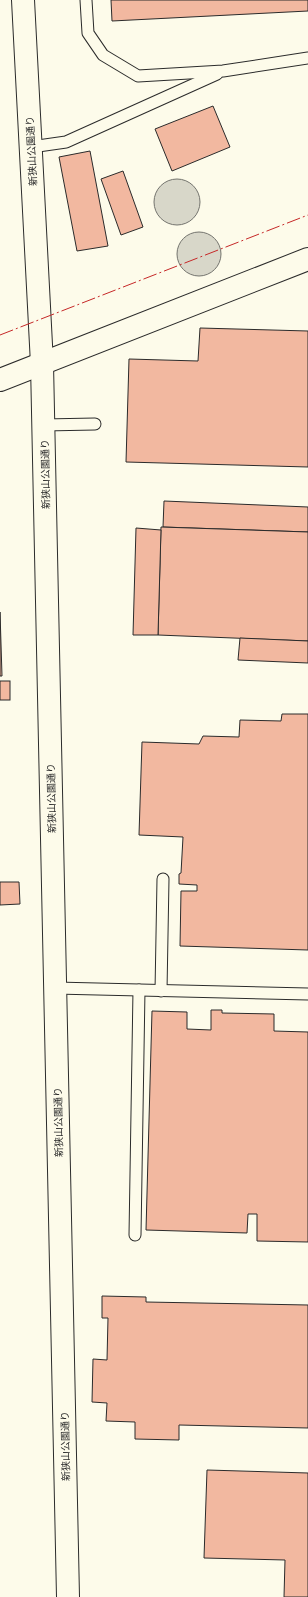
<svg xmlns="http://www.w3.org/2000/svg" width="308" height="1597" font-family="Signika,'Noto Sans JP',sans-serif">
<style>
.water{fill:#d8d7c9;stroke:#74746e}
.building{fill:#f2b8a0;stroke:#2b2b2b}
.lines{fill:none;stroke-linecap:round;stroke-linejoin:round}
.lane-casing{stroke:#2b2b2b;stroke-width:13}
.secondary-casing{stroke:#2b2b2b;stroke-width:24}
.lane{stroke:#fdfbea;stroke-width:11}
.secondary{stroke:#fdfbea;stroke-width:22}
.power{stroke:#c62828;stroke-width:1;stroke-dasharray:14 3 2 3;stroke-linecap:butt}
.labels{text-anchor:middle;stroke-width:3;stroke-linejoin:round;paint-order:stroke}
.street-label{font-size:10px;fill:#2b2b2b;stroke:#fdfbea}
</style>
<rect width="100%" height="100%" fill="#fdfbea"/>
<!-- water -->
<g class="water">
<circle cx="177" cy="202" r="23"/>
<circle cx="199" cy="254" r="22"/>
</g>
<!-- building -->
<g class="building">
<path d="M111,0H308V11L112,21Z"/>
<path d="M213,106L230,147L172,171L155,129Z"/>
<path d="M90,151L108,246L77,251L59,157Z"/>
<path d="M123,171L143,227L121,235L101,179Z"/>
<path d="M200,328L308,331V467L126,462L129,359L198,361Z"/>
<path d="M164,501L308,507V532L163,527Z"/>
<path d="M161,527L308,532V641L158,635Z"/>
<path d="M136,528L161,530L158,635H133Z"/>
<path d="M0,612L2,676H0Z"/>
<path d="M240,638L308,641V663L238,660Z"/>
<rect x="0" y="681" width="10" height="19"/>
<path d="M282,714H308V950L180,946L181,891H197V885L179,884V874L181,873L183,837L139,835L142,742L199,744L203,736L239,737L240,720L281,721Z"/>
<path d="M0,882H19L20,904L0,905Z"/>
<path d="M211,1010H222V1013L274,1014V1031L308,1032V1242L257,1241V1214H248L247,1233L146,1230L152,1011L187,1012V1029L211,1030Z"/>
<path d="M102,1296L146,1297V1302L308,1305V1428L179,1425V1440L135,1439V1422L106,1421L107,1403L92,1402L93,1359L107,1360L108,1318H102Z"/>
<path d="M207,1470L308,1473V1597H284L285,1560L204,1558Z"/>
</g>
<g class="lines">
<!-- lane casing -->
<g class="lane-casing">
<g id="lane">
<path d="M86,0L88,33L103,55L138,76L223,71L308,58"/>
<path d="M31,147L66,142L217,74"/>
<path d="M44,425L95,424"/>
<path d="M55,988L308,994"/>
<path d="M161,991L163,879"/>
<path d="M135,1235L139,990"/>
</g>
</g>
<!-- secondary casing -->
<g class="secondary-casing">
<g id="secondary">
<path d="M23,0L42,364L68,1597"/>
<path d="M0,380L308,259"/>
</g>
</g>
<!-- lane -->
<use href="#lane" class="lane"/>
<!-- secondary -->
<use href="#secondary" class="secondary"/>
<!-- power -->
<path class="power" d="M0,335L308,215"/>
</g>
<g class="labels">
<!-- street labels -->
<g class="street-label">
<text transform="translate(31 151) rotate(-93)" y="4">新狭山公園通り</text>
<text transform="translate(45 474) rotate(-91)" y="4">新狭山公園通り</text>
<text transform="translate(51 798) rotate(-91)" y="4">新狭山公園通り</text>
<text transform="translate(58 1122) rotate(-91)" y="4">新狭山公園通り</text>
<text transform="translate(65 1446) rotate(-91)" y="4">新狭山公園通り</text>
</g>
</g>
</svg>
